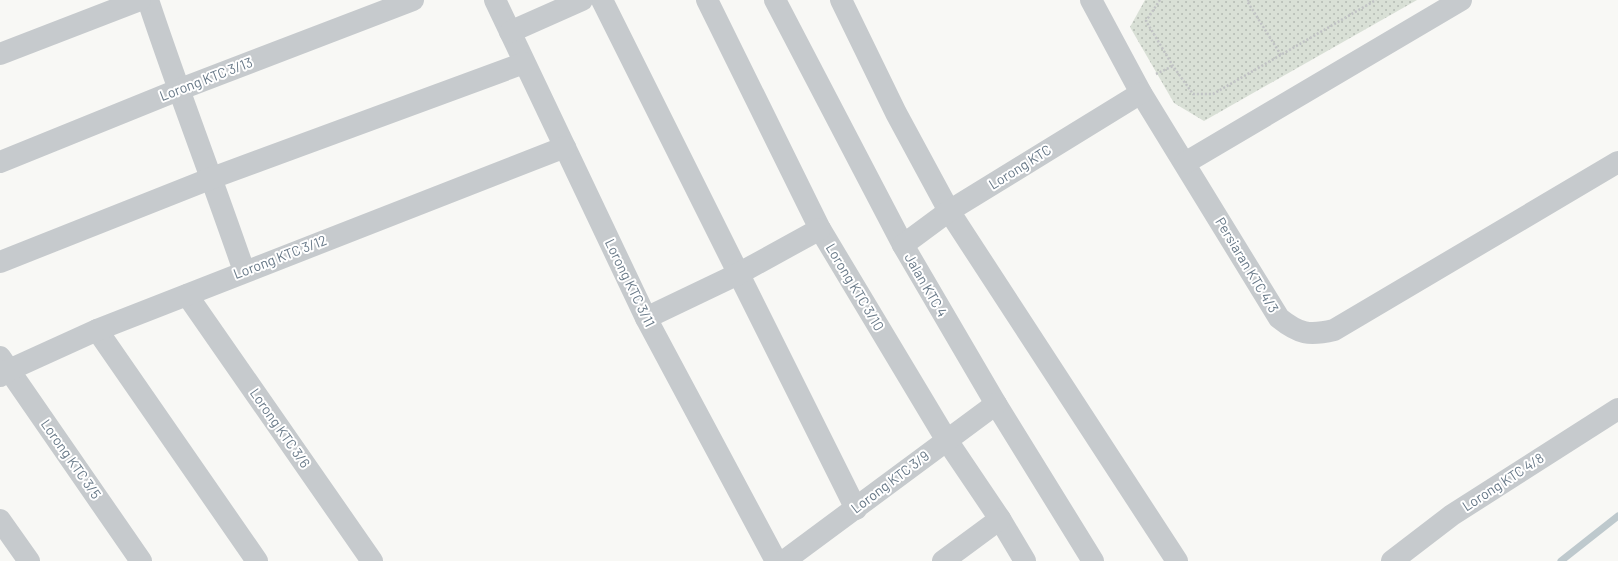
<svg xmlns="http://www.w3.org/2000/svg" width="1618" height="561" font-family="Barlow,sans-serif">
<style>
.park{fill:url(#park-dots)}
.lines{fill:none;stroke-linecap:round;stroke-linejoin:round}
.stream{stroke:#bec9cd;stroke-width:7}
.path{stroke:#c0c2c4;stroke-width:2.5;stroke-dasharray:2 2;stroke-linecap:butt}
.minor{stroke:#c6cacd;stroke-width:22}
.labels{text-anchor:middle;stroke-width:4;stroke-linejoin:round;paint-order:stroke}
.street-label{font-size:14px;fill:#677887;stroke:#fff}
</style>
<defs>
<pattern id="park-dots" width="8" height="8" patternUnits="userSpaceOnUse"><rect width="8" height="8" fill="#d9e0d6"/><path d="M2 2h.1M6 6h.1" fill="none" stroke="#b4bab3" stroke-width="1.8" stroke-linecap="round"/></pattern>
</defs>
<rect width="100%" height="100%" fill="#f8f8f5"/>
<!-- park -->
<path class="park" d="M1145,0H1417L1204,121L1174,103L1130,27Z"/>
<g class="lines">
<!-- stream -->
<path class="stream" d="M1561,561L1618,516"/>
<!-- path -->
<g class="path">
<path d="M1160,0L1146,21L1173,66L1193,94H1213L1376,0"/>
<path d="M1249,0L1247,1L1281,55"/>
<path d="M1156,74L1173,66"/>
</g>
<!-- minor -->
<g class="minor">
<path d="M148,0C178,91 213,180 244,271"/>
<path d="M495,0L646,318L776,561"/>
<path d="M602,0L856,509"/>
<path d="M707,0L820,229L946,439L1000,519L1025,561"/>
<path d="M775,0L903,245L996,404L1093,561"/>
<path d="M841,0L896,113L949,211L1177,561"/>
<path d="M1091,0L1141,93L1279,318C1299,334 1309,336 1334,330L1618,162"/>
<path d="M510,32L582,0"/>
<path d="M0,54L140,0"/>
<path d="M0,162L178,90L413,0"/>
<path d="M1185,163L1461,0"/>
<path d="M903,245L949,211L1141,93"/>
<path d="M0,262L212,178L524,63"/>
<path d="M187,295L372,561"/>
<path d="M646,318L738,274L820,229"/>
<path d="M97,330L257,561"/>
<path d="M0,357L141,561"/>
<path d="M0,376L9,370L97,330L565,147"/>
<path d="M0,520L29,561"/>
<path d="M784,561L996,404"/>
<path d="M943,561L1000,519"/>
<path d="M1392,561L1452,515L1618,409"/>
</g>
</g>
<g class="labels">
<!-- street labels -->
<g class="street-label">
<text transform="translate(206 79) rotate(-21)" y="5">Lorong KTC 3/13</text>
<text transform="translate(1020 167) rotate(-32)" y="5">Lorong KTC</text>
<text transform="translate(280 257) rotate(-21)" y="5">Lorong KTC 3/12</text>
<text transform="translate(1247 265) rotate(59)" y="5">Persiaran KTC 4/3</text>
<text transform="translate(630 283) rotate(64)" y="5">Lorong KTC 3/11</text>
<text transform="translate(926 285) rotate(60)" y="5">Jalan KTC 4</text>
<text transform="translate(855 287) rotate(59)" y="5">Lorong KTC 3/10</text>
<text transform="translate(280 428) rotate(55)" y="5">Lorong KTC 3/6</text>
<text transform="translate(71 459) rotate(55)" y="5">Lorong KTC 3/5</text>
<text transform="translate(890 482) rotate(-37)" y="5">Lorong KTC 3/9</text>
<text transform="translate(1503 482) rotate(-33)" y="5">Lorong KTC 4/8</text>
</g>
</g>
</svg>
